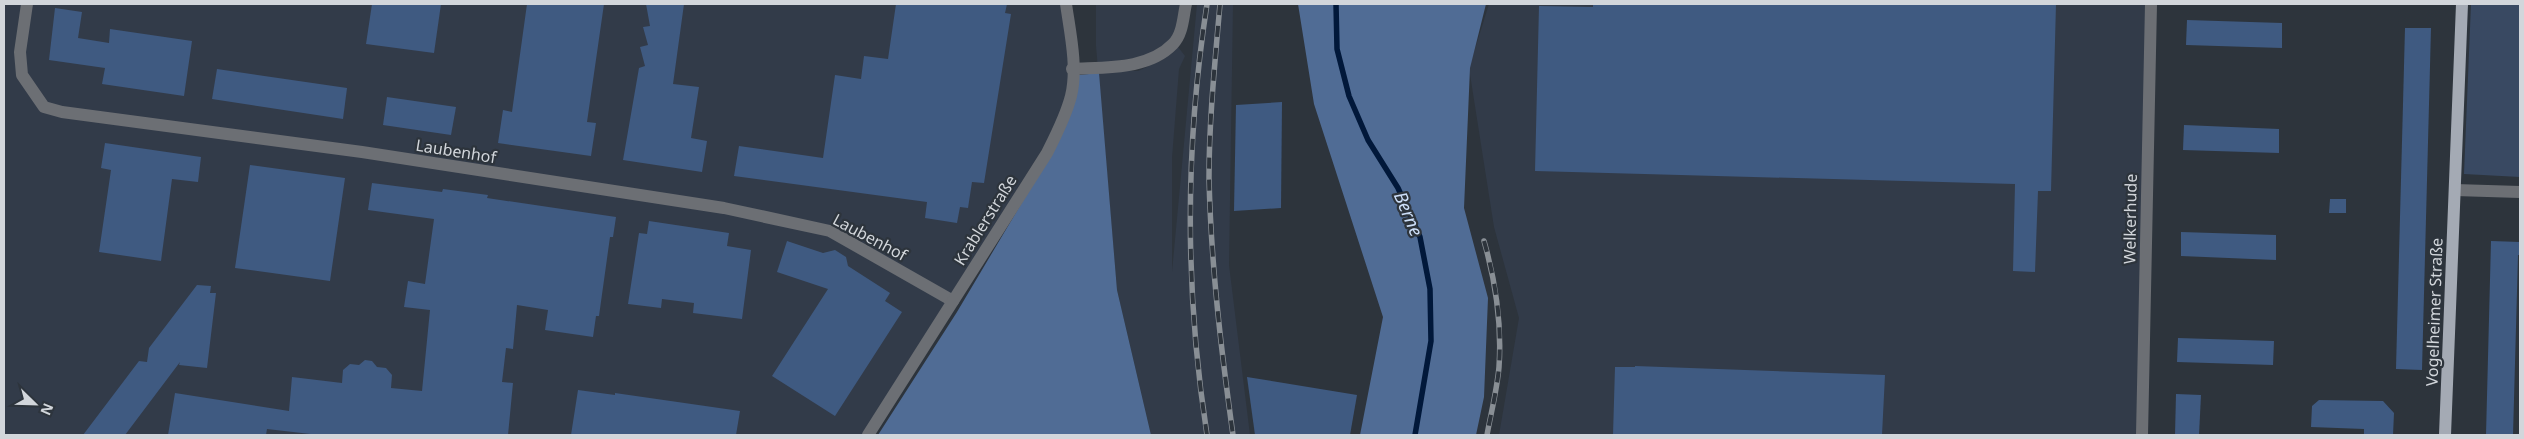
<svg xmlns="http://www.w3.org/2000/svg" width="2524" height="439" font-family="'Noto Sans',sans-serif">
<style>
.built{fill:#323b49}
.green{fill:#394962}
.forest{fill:#506c95}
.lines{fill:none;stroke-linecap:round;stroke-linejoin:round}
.stream{stroke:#01183a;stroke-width:5.5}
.building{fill:#3f5a81}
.minor{stroke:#6c6f74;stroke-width:12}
.major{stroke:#a4aab4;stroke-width:12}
.rail-casing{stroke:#898f95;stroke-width:5.5}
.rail{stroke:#2d343c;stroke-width:4;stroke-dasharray:11;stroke-linecap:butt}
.labels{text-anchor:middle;stroke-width:4.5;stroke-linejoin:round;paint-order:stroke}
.street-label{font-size:16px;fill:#d2d6db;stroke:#2d343c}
.water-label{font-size:18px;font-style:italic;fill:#ccdef8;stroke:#2d343c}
</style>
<rect width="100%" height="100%" fill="#2d343c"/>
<!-- built -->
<g class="built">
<path d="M4,4H1064L1071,68L1062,118L862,435H4Z"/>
<path d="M1096,4H1181L1178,24L1171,40L1124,71H1138L1162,60L1178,47L1185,56L1179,69L1172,158V272L1197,4H1233L1229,265L1250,435H1151L1117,290L1096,46Z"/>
<path d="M1489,4H2147L2139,435H1499L1519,318L1494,227L1469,68Z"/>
</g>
<!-- green -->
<path class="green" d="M2471,4H2520V177L2464,174Z"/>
<!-- forest -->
<g class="forest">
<path d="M1298,4H1486L1470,68L1464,208L1488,298L1484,397L1476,435H1360L1383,317L1314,104Z"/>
<path d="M1099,73L1117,290L1151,435H878L957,312L1049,157L1079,75Z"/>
</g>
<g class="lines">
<!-- stream -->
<path class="stream" d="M1336,4L1337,49L1349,96L1368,140L1398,188L1420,237L1430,289L1431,341L1415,435"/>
</g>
<!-- building -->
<g class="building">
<path d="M372,4H441L434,53L366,44Z"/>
<path d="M527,4H604L587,122L596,123L591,156L498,143L503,110L512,112Z"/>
<path d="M646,4H684L673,84L699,87L691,138L707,141L702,172L623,160L639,68L645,66L640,47L648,45L643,27L650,26Z"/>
<path d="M896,4H1007L1005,13L1011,14L984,183L972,182L968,208L960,207L957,223L925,218L927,202L734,176L739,146L823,158L835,75L861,79L864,56L888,59Z"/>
<path d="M1593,4H2056L2051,191H2038L2035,272L2013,271L2015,184L1535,171L1539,6L1593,7Z"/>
<path d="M55,8L82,12L78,38L109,43L110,29L192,41L184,96L102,84L105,68L49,60Z"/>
<path d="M2187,20L2282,23V48L2186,45Z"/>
<path d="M2405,28H2431L2422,370L2396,369Z"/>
<path d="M217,69L347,88L343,119L212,99Z"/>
<path d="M387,97L456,107L451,135L383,125Z"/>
<path d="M1282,102L1281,208L1234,211L1236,105Z"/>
<path d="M2184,125L2279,129V153L2183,150Z"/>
<path d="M105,143L201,157L198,182L172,179L161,261L99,252L111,170L101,168Z"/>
<path d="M250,165L345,178L330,281L235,268Z"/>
<path d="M372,183L442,192L443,189L488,195L487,198L616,217L613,237H610L599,316H596L593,337L545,330L548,310L517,305L513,349L506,348L502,382L513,383L508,435H319L267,429L266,435H168L175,393L289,411L292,377L342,383L343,370L350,364L359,365L365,360L372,361L377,367L386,368L392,375L391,388L422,391L430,310L404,307L408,281L425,284L434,219L368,210Z"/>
<path d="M2330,199H2346V213H2329Z"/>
<path d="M649,221L729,233L727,246L751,250L742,319L693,313L694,303L662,299L661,308L628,304L639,233L647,234Z"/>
<path d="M2181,232L2276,235V260L2181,256Z"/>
<path d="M787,241L823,253L835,250L846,257L848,266L890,293L885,301L902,312L835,416L772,376L828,289L777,272Z"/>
<path d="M2491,241L2520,242V255H2518L2513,435H2486Z"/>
<path d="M197,285L211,286L210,293H216L207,368L179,365L180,362L125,435H83L139,361L147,362L149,348Z"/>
<path d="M2178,338L2274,341L2273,365L2177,362Z"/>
<path d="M1635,366L1885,375L1882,435H1613L1615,367H1635Z"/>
<path d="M1247,377L1357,395L1350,435H1255Z"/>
<path d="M578,390L615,395V393L740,411L736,435H571Z"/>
<path d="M2176,394L2201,395L2199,435H2175Z"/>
<path d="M2319,400L2383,401L2394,413L2393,435H2364V429L2311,427L2312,406Z"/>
</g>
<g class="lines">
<!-- minor -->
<g class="minor">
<path d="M27,4L20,52L22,75L44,107L62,112L362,152L724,208L830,231L953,301"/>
<path d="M1072,69C1105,67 1148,70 1173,44C1183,34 1183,17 1186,4"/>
<path d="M2455,190L2520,192"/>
<path d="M868,435L1047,153C1056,135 1066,116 1071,96C1078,68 1070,32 1066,4"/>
<path d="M2142,435L2151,4"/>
</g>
<!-- major -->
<path class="major" d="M2445,435L2462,4"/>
<!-- rail casing -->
<g class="rail-casing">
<g id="rail">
<path d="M1220,4C1215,62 1209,120 1209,178C1211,265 1221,349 1233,435"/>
<path d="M1484,241C1496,283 1502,323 1499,367C1497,390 1491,413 1487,435"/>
<path d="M1207,435C1185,293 1185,146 1207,4"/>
</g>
</g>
<!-- rail -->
<use href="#rail" class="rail"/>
</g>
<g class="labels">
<!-- street labels -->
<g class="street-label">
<text transform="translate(456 151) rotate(9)" y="6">Laubenhof</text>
<text transform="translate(2130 219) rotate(-89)" y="6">Welkerhude</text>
<text transform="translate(985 220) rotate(-58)" y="6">Krablerstraße</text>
<text transform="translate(870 237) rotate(28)" y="6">Laubenhof</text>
<text transform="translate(2434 312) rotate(-88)" y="6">Vogelheimer Straße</text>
</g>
<!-- water labels -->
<g class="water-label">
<text transform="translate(1408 214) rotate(67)" y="6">Berne</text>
</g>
</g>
<!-- border -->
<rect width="2524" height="439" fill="none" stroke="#d2d6db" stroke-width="10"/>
<!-- north arrow -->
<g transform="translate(35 404) rotate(113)" stroke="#2d343c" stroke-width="4" paint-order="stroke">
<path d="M0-4L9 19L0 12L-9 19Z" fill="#d2d6db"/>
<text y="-8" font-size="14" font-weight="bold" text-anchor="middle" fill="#d2d6db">N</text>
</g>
</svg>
